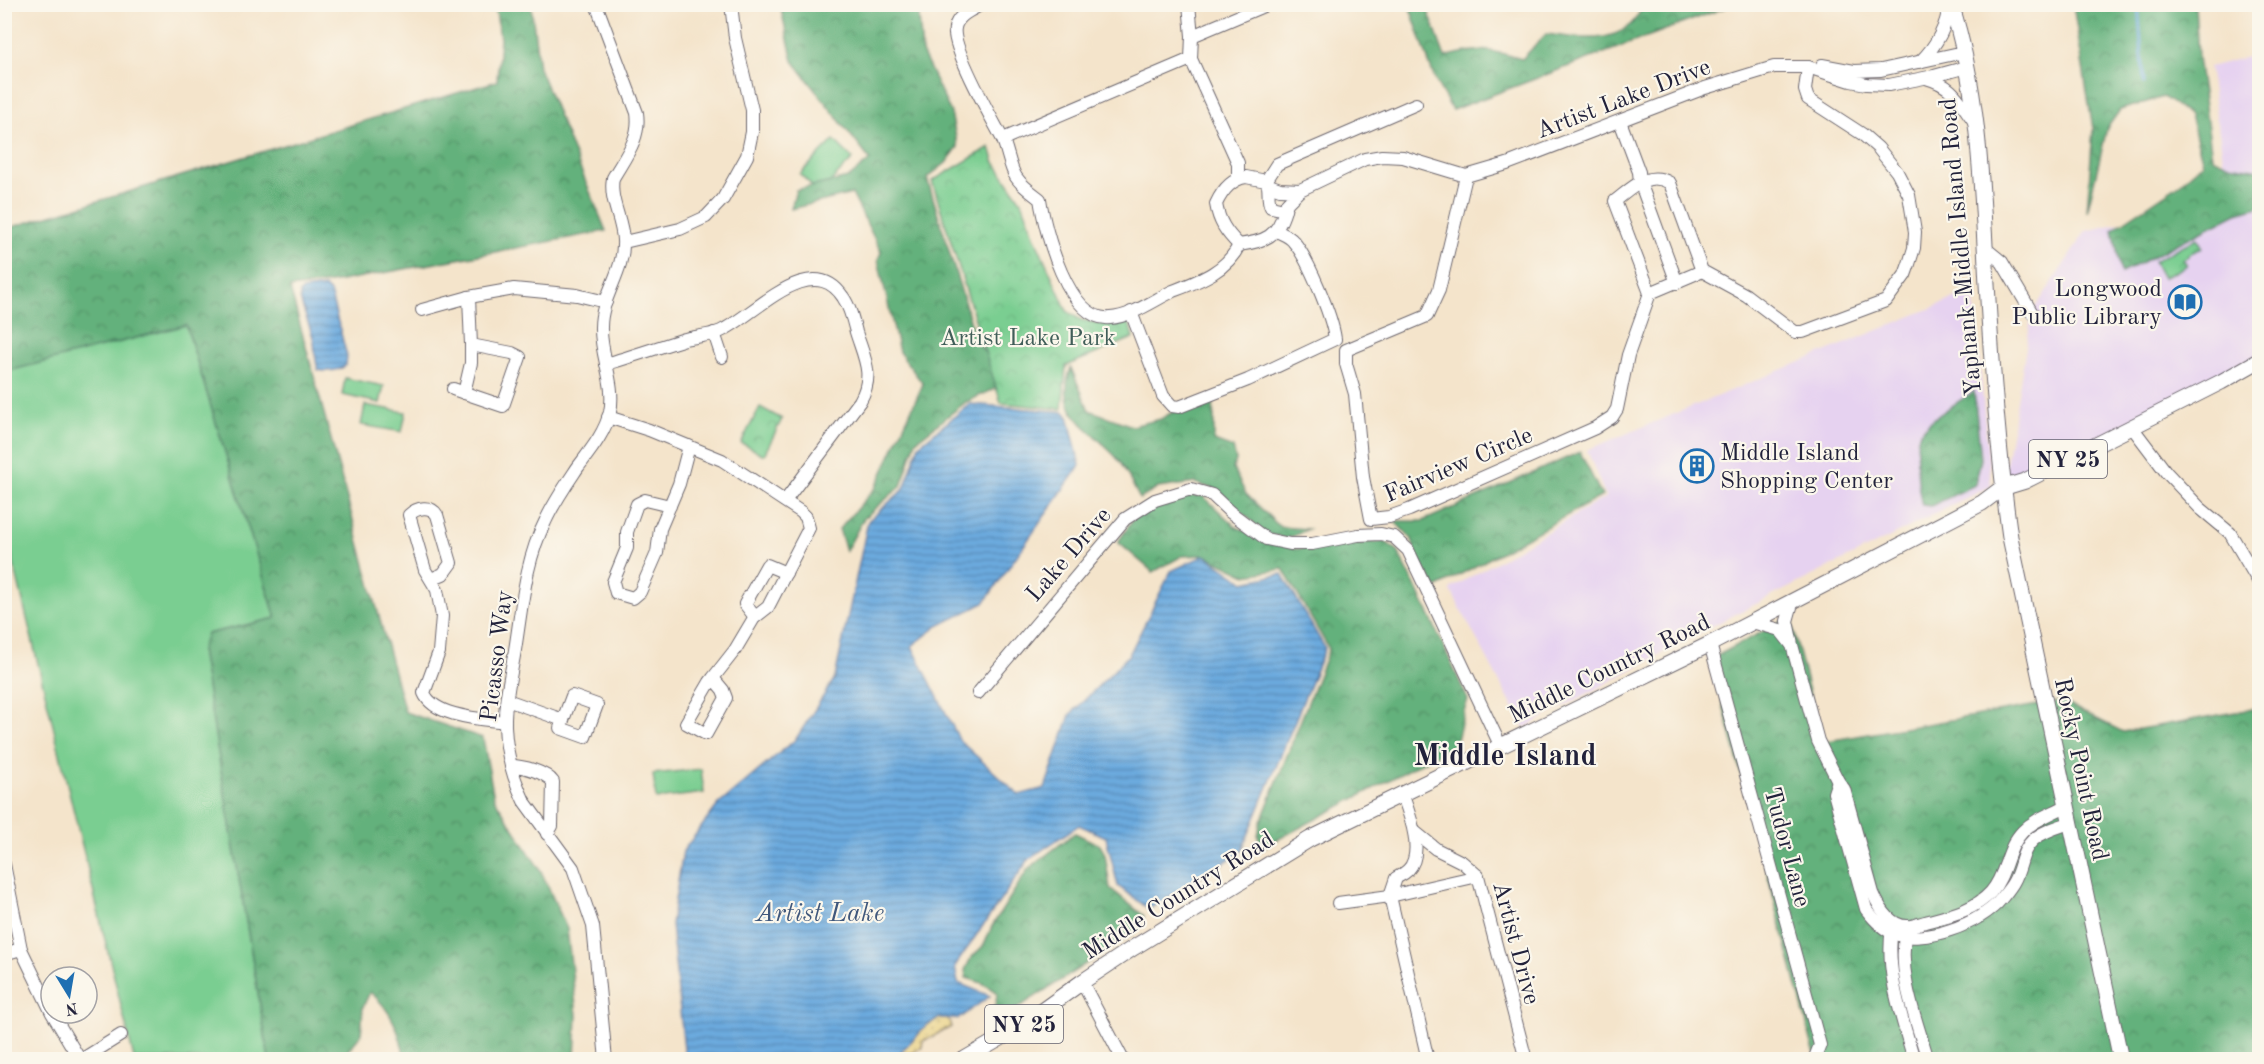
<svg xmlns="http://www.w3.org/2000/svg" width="2264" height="1064" font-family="'Old Standard TT',serif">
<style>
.built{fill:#e6d2f0}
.grass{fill:#7ace91;stroke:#4e7866;stroke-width:1.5}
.forest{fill:url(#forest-crowns);stroke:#426a5b;stroke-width:1.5}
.sand{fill:url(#sand-dots);stroke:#887e6c;stroke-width:1.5}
.park{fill:url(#park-crowns);stroke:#4e7866;stroke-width:1.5}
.water{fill:url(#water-rules);stroke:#47668c;stroke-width:1.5}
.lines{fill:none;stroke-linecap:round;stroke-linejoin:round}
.stream{stroke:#6caade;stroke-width:3}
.minor-casing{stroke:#6c666d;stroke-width:14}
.major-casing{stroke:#6c666d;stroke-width:17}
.minor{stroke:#fff;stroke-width:12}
.major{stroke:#fff;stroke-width:15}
.labels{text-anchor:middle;stroke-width:4.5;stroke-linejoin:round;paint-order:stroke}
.shield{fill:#fbf7ec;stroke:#636270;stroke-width:1.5}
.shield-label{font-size:22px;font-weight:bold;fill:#22223b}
.street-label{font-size:24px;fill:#22223b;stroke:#fbf7ec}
.poi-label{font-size:24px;fill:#22223b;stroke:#fbf7ec;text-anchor:end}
.park-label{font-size:24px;fill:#415e59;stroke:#fbf7ec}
.water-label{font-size:26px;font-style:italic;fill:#40587c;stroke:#fbf7ec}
.district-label{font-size:30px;font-weight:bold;fill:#22223b;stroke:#fbf7ec}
</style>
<defs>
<pattern id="forest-crowns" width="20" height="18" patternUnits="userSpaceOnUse" patternTransform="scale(1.5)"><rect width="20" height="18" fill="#63b17b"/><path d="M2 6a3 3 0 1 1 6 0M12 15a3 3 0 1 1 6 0" fill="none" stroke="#519066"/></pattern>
<pattern id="sand-dots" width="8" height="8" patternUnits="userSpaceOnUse" patternTransform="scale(1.5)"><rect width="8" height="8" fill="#eeda9e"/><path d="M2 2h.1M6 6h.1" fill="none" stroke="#ccbb89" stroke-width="1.8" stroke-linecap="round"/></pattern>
<pattern id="park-crowns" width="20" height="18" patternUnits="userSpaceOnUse" patternTransform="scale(1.5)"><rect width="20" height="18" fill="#7ace91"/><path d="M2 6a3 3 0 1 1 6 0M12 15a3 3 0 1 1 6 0" fill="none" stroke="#69b17e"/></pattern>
<pattern id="water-rules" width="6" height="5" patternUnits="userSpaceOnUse" patternTransform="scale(1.5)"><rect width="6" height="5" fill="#6caade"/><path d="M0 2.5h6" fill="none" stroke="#588ab5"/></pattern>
</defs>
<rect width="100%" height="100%" fill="#fbf7ec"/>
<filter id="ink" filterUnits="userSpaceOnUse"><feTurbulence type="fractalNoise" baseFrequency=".0167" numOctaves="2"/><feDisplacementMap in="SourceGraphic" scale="12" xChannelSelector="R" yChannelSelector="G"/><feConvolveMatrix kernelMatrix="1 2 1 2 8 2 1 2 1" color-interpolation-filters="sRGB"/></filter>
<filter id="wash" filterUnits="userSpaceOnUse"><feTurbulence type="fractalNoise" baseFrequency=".008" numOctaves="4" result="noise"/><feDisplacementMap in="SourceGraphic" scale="24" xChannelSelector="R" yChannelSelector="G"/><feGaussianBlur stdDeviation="1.35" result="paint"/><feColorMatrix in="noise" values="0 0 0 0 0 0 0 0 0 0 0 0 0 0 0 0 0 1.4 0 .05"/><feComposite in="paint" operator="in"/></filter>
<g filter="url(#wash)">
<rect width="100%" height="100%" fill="#f4e4cb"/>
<!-- built -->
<g class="built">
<path d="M2259,54V355L2002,488L2032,313L2086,231L2229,198L2209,67Z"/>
<path d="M1973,291L1991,486L1712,626L1524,728L1450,589L1606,497L1587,450Z"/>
</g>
<!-- grass -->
<g class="grass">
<path d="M834,140L853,159L819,193L800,174Z"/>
<path d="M186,325L276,618L207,634L201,650L269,1059H134L5,528L4,372Z"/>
<path d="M345,378L384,386L380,403L342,395Z"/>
<path d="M365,405L406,412L402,432L361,425Z"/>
<path d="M701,769L704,793L656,799L653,774Z"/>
</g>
<!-- forest -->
<g class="forest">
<path d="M495,5H531L539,68L606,231L330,283L290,288L405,712L483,738L494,798L541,871L567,929L577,1015L575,1059H405C400,1033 392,1010 370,992L363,1007L361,1035L341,1059H269L201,650L207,634L276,618L186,325L5,372V229L497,81L500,39Z"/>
<path d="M780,5H918L922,52L951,113L958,147L946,163L927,178L976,340L998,370L999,387L966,402L916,441L901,486L864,518L846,551L839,529L876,487L923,384L899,352L878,260L881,252L852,194L791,209L796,190L848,178L870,160L793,61Z"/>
<path d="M1409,5H1426L1445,57C1479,47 1489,49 1522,59L1546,34C1574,37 1607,45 1630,25C1636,20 1640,11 1644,5H1732L1452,110L1435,80Z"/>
<path d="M2073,5H2195L2198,57L2212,157L2230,165L2259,170V207L2237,213L2121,273L2113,229L2181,183L2203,163L2190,115L2163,97L2120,110L2107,128L2087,212L2093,129Z"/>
<path d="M1071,368L1089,410L1132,426L1161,419L1176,410L1212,399L1214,413V441L1233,448L1236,460L1233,469L1246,494L1280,527L1308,529L1287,539L1265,533L1217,490L1195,483L1158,488L1140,499C1132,485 1125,466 1114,455C1088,425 1054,414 1071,368Z"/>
<path d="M1974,391L1981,459L1975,485L1931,506L1922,505C1918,489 1913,444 1921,431C1929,419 1962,400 1974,391Z"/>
<path d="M1580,452L1602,496L1436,588L1416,555L1412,539L1394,521H1423Z"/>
<path d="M1203,496L1236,527L1295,549L1384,541L1397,550L1422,599L1468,700C1461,715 1461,731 1455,745L1262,848L1258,836L1260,824L1329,649L1283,569L1246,575L1205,555L1182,556L1153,572L1118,542L1134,518L1179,497Z"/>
<path d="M1790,617L1822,742L2061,701L2123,732L2259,708V1059H1816L1711,659Z"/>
<path d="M1075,833L1100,845L1105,854L1110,888L1144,916L1135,932L990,1026C983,1014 992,1012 996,1003C996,1002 997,993 997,992L982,983L966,978L965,970L971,958L984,945L992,926L1028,869Z"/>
</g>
<!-- sand -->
<path class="sand" d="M940,1017L948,1018L951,1027L923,1041L922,1047L911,1054L899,1052L927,1025Z"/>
<!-- park -->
<g class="park">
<path d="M990,147L994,161L1023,204L1035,238L1067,311L1081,320L1098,323L1128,318L1133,338L1066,366L1062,409L1001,403L932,181Z"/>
<path d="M2197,238L2203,248L2188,254V256L2183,259L2187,265L2163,278L2154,261Z"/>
<path d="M760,407L782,419L764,455L741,443Z"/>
</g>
<!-- water -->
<g class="water">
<path d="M324,287L330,292L347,356L346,365C340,371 326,372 318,370C315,360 315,347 313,337C309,324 303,311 300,298V293L303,290Z"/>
<path d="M970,404L1064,412L1068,416L1080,465L984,603L938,626L912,646L960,741L1019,795L1045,788L1070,715L1129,655L1171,571L1205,555L1244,582L1282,574L1325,648L1241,852L1149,909L1118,886L1106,837L1079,825L1029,859L955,966L958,983L990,996L958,1019L940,1018L927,1025L894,1059H685L671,924L683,851L718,805L796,739L835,678L868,521L904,489L919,445Z"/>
</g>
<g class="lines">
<!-- stream -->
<path class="stream" d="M2138,4L2144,83"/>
</g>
</g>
<g filter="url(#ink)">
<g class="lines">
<!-- minor casing -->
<g class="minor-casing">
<g id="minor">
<path d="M596,4L637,113C641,138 625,157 613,178C609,200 622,218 623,240C625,271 601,296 601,327C600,356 616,383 610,412C605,433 590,451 578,467C566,485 554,502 545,522C525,561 522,607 515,650C511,675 504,701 505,726C506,752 513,778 524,801L573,868L593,926L606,1060"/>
<path d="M982,4C972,10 957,15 955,28C951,47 991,117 1002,138C1008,150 1009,166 1016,177C1022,186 1032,193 1040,199C1045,231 1068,322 1110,318C1131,317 1154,300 1173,291C1199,281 1227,271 1239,245"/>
<path d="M1189,4L1192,36L1191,59L1238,163V178"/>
<path d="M1192,36L1268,4"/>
<path d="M1920,62C1936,46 1947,28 1949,4"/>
<path d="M1822,65L1854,71L1881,70L1964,52"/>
<path d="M1926,78C1954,86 1958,100 1974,121"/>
<path d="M1620,121L1639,172L1640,182L1677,283"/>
<path d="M1003,139L1191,59"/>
<path d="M1466,176L1439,290L1427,316L1346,350V364L1355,394L1363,477L1371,519L1389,517L1409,510L1595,428L1612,417L1617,409L1628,355L1650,293L1615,201C1632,188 1648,170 1670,183L1702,271L1746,295L1795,332H1803L1886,301L1905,275L1909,264L1914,248L1915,232L1909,195L1897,172L1878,148L1862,134L1808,99L1805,90L1808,67"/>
<path d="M1246,177L1266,181C1271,188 1266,198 1271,207L1285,210C1277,237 1266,241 1239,245C1226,232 1219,222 1216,204C1222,191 1232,179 1246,177Z"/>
<path d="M1266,181L1277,164L1416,104"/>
<path d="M1269,185L1280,189L1300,190L1287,203L1285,210"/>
<path d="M1300,190L1365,159L1382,156L1403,157L1466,176L1507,164L1705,88L1774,67H1808L1851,81L1866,84L1889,85L1934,76L1967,67"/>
<path d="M624,242L680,229L706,217L723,199L747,156L752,132V110L735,38L731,4"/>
<path d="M1986,249L2002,262L2032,313"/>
<path d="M1650,293L1702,271"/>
<path d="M422,310L469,297"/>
<path d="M1131,312L1163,396L1172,406L1179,407L1248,380L1335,339C1332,316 1308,258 1293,241C1289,236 1282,234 1277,231"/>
<path d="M714,333L722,357"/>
<path d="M606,364C633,356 659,347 685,339C697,336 710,336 721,331C754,316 811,249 843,297C850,307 853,320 856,332C864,358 875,375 860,401L785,501"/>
<path d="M453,389L503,406L520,357L512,353L471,345L469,297L514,289L577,295L606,302"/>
<path d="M464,393L471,363V345"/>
<path d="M608,417L649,430L722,460L801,512L806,517L809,528L768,607L754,618L735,650L713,678L710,682L686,723L706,734L726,698L723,690L713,678"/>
<path d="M2132,427L2166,472L2200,508L2230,533L2260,584"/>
<path d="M670,506L645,500L637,504L627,532V548L613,582L616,593L633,598L640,592L657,553L660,529L679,484L689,446"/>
<path d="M431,579L443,574L451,563L437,515C431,505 417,507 409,515L425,570L437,590L442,616L439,652L424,693C434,717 482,719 505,722"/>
<path d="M1793,600L1787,621L1792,645L1818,741L1838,781L1844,789L1873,893C1879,907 1890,926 1907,926C1913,927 1920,923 1925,922C1948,916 1974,911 1991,892C2007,874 2006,848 2023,831C2035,819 2051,814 2066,806"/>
<path d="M755,617L745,604L767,565L786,573"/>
<path d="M1752,622L1780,630L1791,644"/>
<path d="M1710,644L1820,1045L1814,1060"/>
<path d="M978,693L1125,519L1155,500L1191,489L1212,495L1230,512L1266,539L1290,544H1312L1358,535L1381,534L1394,537L1408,550L1501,747"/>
<path d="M572,696L597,705L585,737L560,728Z"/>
<path d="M507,700L563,720"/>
<path d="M511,766C523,766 546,772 553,782L552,826L547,834"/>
<path d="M1838,781L1834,793L1866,909C1873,918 1882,929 1893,933C1922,946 1982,923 2001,899C2005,894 2011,887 2014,881C2022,867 2021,851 2033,840C2043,831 2058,827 2070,823"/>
<path d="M1402,793C1409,813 1425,853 1408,870C1404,874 1399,876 1396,878L1390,896L1428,1060"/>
<path d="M1415,832L1436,849L1462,862L1478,876L1526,1060"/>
<path d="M4,864L21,949L51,1011"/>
<path d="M1338,903L1390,896L1478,876"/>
<path d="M1892,928C1885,972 1902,1017 1914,1060"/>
<path d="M1906,931C1897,974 1916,1018 1928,1060"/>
<path d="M4,954L21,949"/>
<path d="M1082,982L1123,1060"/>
<path d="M52,1013L80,1060"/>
<path d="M81,1060L121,1035"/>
</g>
</g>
<!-- major casing -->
<g class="major-casing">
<g id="major">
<path d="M1951,4C1980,94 1982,191 1987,284C1992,369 1998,453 2010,537L2121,1060"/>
<path d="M963,1060L1018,1028L1082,982L1133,948L1310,839L1710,644L1982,503L2002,488L2025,481L2221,382L2260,360"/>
</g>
</g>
<!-- minor -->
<use href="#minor" class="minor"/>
<!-- major -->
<use href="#major" class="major"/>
</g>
</g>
<!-- icons -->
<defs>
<g id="library-ring" transform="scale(1.725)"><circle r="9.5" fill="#fbf7ec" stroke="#1f6fb2" stroke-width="1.5"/><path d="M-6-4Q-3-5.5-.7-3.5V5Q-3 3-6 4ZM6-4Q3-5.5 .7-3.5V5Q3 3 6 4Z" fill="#1f6fb2"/></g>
<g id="building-ring" transform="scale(1.725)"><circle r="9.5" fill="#fbf7ec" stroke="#1f6fb2" stroke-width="1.5"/><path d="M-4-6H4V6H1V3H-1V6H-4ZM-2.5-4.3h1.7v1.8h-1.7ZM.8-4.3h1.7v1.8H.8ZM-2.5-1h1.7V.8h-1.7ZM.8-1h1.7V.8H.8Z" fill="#1f6fb2"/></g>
</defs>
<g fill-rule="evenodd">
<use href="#library-ring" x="2185" y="302"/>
<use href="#building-ring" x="1697" y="466"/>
</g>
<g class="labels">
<!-- shield labels -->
<g class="shield">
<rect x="2029" y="440" width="78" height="38" rx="4.5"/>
<rect x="985" y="1005" width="78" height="38" rx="4.5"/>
</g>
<g class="shield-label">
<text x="2068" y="467">NY 25</text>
<text x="1024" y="1032">NY 25</text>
</g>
<!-- street labels -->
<g class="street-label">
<text transform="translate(1623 98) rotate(-21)" y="8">Artist Lake Drive</text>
<text transform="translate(1960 247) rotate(-95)" y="8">Yaphank-Middle Island Road</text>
<text transform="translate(1458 464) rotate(-23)" y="8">Fairview Circle</text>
<text transform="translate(1068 554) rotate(-49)" y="8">Lake Drive</text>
<text transform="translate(496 656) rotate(-83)" y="8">Picasso Way</text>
<text transform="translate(1609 668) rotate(-26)" y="8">Middle Country Road</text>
<text transform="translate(2082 769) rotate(78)" y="8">Rocky Point Road</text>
<text transform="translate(1788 847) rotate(75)" y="8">Tudor Lane</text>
<text transform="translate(1178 895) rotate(-32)" y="8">Middle Country Road</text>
<text transform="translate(1517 943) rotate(75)" y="8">Artist Drive</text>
</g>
<!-- poi labels -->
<g class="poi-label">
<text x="2162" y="296">Longwood<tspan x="2162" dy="28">Public Library</tspan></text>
<text x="1720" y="460" text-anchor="start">Middle Island<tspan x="1720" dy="28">Shopping Center</tspan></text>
</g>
<!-- park labels -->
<g class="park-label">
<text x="1028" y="345">Artist Lake Park</text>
</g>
<!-- water labels -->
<g class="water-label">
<text x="820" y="921">Artist Lake</text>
</g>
<!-- district labels -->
<g class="district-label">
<text x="1505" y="765">Middle Island</text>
</g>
</g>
<!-- margin -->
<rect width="2264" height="1064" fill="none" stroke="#fbf7ec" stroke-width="24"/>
<!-- north arrow -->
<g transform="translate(69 995) rotate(169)"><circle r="28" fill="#fbf7ec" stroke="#a4a2a5" stroke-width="1.5"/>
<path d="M0-4.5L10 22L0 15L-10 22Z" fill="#1f6fb2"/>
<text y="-9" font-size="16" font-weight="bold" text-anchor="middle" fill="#22223b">N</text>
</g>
</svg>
